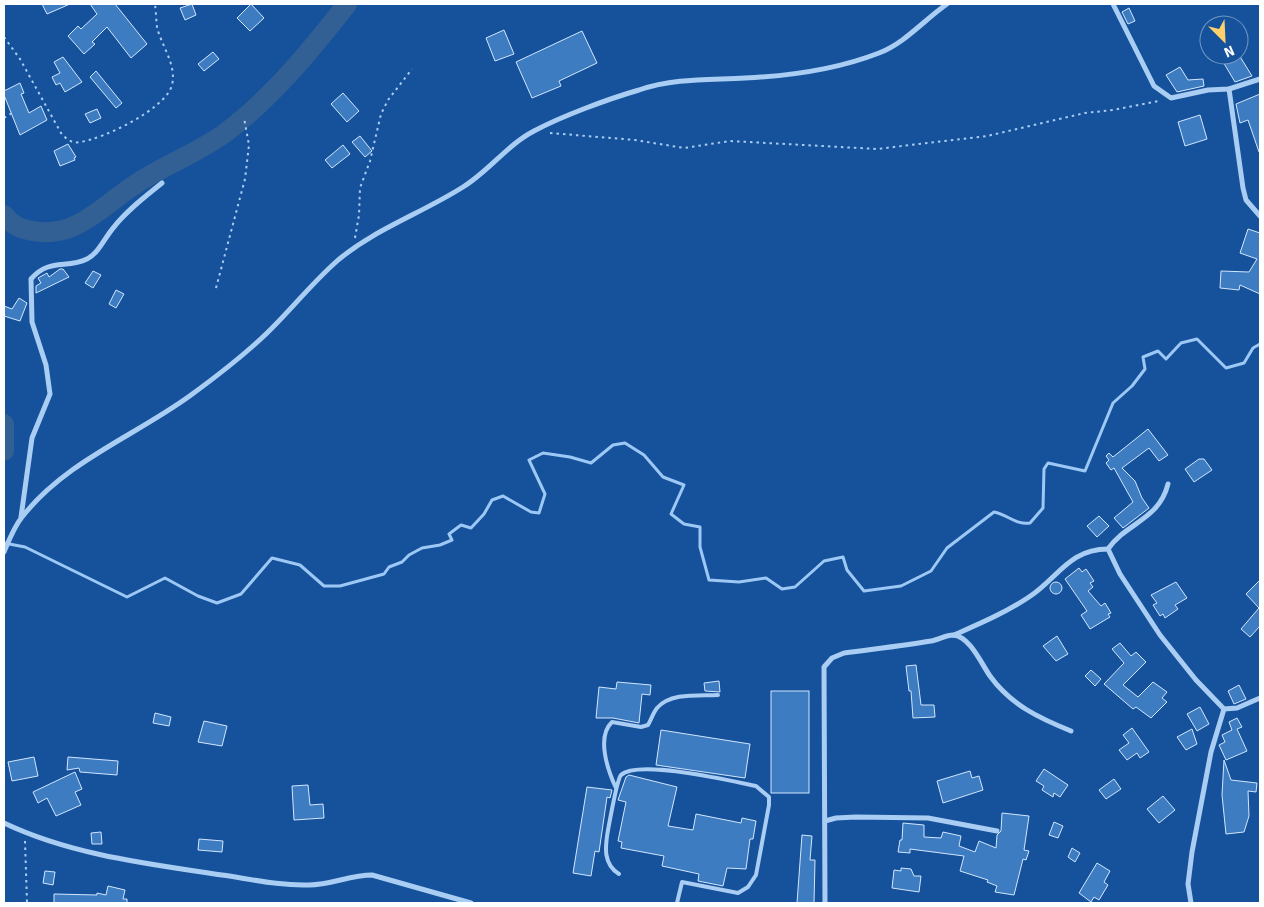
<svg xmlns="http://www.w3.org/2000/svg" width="1264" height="907" font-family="Signika,sans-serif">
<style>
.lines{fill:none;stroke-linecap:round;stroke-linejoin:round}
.stream{stroke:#9dc8f5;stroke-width:3}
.river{stroke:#325f94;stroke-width:20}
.building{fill:#3e7cc2;stroke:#d2e6fd}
.path{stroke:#aacdf3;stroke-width:2;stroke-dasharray:2.5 4;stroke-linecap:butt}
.lane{stroke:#aacdf3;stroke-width:4}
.street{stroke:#aacdf3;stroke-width:5}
</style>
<rect width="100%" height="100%" fill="#15529b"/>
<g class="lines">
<!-- stream -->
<path class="stream" d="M4,543L25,547L127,597L165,578L198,596L217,603L241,594L272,558L300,565L324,586H340L384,574L389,567L402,562L409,555L422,548L440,545L452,540L449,534L461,525L471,528L484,514L492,500L503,496L531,512L539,513L545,494L529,460L543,453L570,457L591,463L613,445L625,443L644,455L663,477L684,485L671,514L684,524L700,527V547L709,580L739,582L766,578L782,589L795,587L824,561L843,557L847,570L864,591L901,586L931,571L947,548L994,512C1008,515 1016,525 1030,523L1043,508L1044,469L1048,463L1085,471L1113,403L1132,386L1145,369L1143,357L1158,351L1166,359L1181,343L1197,339L1226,368L1244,363L1253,348L1260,344"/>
<!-- river -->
<g class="river">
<path d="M4,215C12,225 20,229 33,231C75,239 101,207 133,186C162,166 196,154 225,133C272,98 311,50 347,4"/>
<path d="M4,424V451"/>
</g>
</g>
<!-- building -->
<g class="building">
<path d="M42,4H70L47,14Z"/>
<path d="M90,4H115L147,44L131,58L107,27L92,42L95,44L84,54L68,36L78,26L81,29L97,14Z"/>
<path d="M192,4L196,15L185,20L180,8Z"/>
<path d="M251,4L264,18L250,31L237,18Z"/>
<path d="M1129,8L1135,21L1128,24L1122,12Z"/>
<path d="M504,30L514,54L495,61L486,38Z"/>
<path d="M582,31L597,63L559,81L561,86L532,98L516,62Z"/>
<path d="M213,52L219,59L204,71L198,64Z"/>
<path d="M1219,55H1239L1252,76L1235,82Z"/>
<path d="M63,57L82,82L65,92L60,83L56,85L52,77L60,73L54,62Z"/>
<path d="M1180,67L1188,80L1203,79L1204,86L1177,92L1166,75Z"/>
<path d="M96,71L122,103L116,108L90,77Z"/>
<path d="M20,83L24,93L21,94L29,113L41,106L47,120L20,135L4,95V91Z"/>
<path d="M343,93L359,111L347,122L331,104Z"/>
<path d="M1260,94V151L1259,152L1248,120L1240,123L1236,104Z"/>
<path d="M97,109L101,118L90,123L85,114Z"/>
<path d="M1200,115L1207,139L1185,146L1178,122Z"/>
<path d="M360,136L372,151L365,157L352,142Z"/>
<path d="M68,144L76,157L74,158L75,160L60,166L54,151Z"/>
<path d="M343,145L350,154L332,168L325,160Z"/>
<path d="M1248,229L1260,233V294L1240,285L1239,290L1220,288L1221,271L1249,272L1257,259L1240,253Z"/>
<path d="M60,269H63L69,277L36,293V286L41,283L38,278L47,273L49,277Z"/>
<path d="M93,271L101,275L93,288L85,283Z"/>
<path d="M116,290L124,294L116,308L109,304Z"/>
<path d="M19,298L27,303L20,321L4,316V306L12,309Z"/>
<path d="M1148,429L1168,455L1159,461L1149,448L1122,468L1135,481L1142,498L1149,508L1123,528L1114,518L1133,502L1114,468L1111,470L1106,463L1109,460L1106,456L1109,453L1113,457Z"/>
<path d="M1199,459H1204L1212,470L1194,482L1185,469Z"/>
<path d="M1099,516L1109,526L1097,537L1087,526Z"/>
<path d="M1079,568L1082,572L1086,569L1094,581L1090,583L1093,587L1088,591L1101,606L1105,603L1111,613L1108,614L1110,617L1090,629L1081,615L1087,611L1065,579Z"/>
<path d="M1260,580V626L1250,637L1241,629L1259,608L1246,594Z"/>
<path d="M1176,582L1187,598L1175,605L1178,609L1165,618L1163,614L1160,616L1153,605L1157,603L1151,595Z"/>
<circle cx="1056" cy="588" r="6"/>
<path d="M1057,636L1068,654L1056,661L1043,646Z"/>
<path d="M1120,643L1131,656L1136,652L1146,662L1123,685L1138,697L1153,682L1167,692L1162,698L1167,702L1151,718L1136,707L1133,709L1104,684L1124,663L1112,649Z"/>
<path d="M916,665L921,705H934L935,717L913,718L911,691H909L906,666Z"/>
<path d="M1091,670L1101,679L1095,686L1085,676Z"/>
<path d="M719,681L720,692L705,691L704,683Z"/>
<path d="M617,682L651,685L650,695L642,694L639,723L613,718H596L599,687L616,689Z"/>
<path d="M1239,685L1246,699L1234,704L1228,691Z"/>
<rect x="771" y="691" width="38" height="102"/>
<path d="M1200,707L1209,724L1197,731L1187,714Z"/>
<path d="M155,713L171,717L169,726L153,723Z"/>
<path d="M1237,718L1242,727L1237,729L1247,751L1226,760L1219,745L1225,742L1222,735L1232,730L1229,722Z"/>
<path d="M204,721L227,726L222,746L198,742Z"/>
<path d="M1132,728L1149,752L1140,758L1137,753L1127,760L1119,750L1129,743L1123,735Z"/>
<path d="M1192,729L1197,744L1186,750L1177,737Z"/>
<path d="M661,730L750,744L745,778L656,765Z"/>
<path d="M34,757L38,776L12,781L8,762Z"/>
<path d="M68,757L118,761L117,775L80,772L79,768L67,770Z"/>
<path d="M1224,760L1231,780L1257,783L1256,792L1248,791L1249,816L1244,832L1226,834L1222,795Z"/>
<path d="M1044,769L1068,785L1060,797L1054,793L1053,797L1042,790L1044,786L1036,781Z"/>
<path d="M970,771L972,778L979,776L983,790L943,803L937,781Z"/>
<path d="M75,772L82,789L75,792L81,805L56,816L47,798L38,803L33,792Z"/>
<path d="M629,775L677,787L668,826L693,830L696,814L741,823L742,818L756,821L753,839H750L746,869L727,868L723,886L698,881L699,874L662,866L664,856L621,848L622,842L618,841L626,802L618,800L626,777Z"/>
<path d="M1114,779L1121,789L1106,799L1099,790Z"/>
<path d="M308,785L310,805L323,804L324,818L294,820L292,786Z"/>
<path d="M587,787L612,790L610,798L607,797L599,852L595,851L591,876L573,873Z"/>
<path d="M1163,796L1175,810L1159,823L1147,809Z"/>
<path d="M1002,813L1029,816L1024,850L1029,851L1026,860L1023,859L1014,895L995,892L997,886L987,882L988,880L960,871L964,856L910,849V853L898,852L900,840H902L903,823L924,825V837L941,838L943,832L961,836L959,846L975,852L979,841L996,848L997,835L1001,831Z"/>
<path d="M1054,822L1063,826L1058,838L1049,835Z"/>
<path d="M101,832L102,844H92L91,833Z"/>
<path d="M802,835L812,836L810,860H815L814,903H797Z"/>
<path d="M199,839L223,841L222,852L198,850Z"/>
<path d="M1072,848L1080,853L1075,862L1068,857Z"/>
<path d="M1097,863L1110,871L1104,882L1108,885L1099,900L1094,897L1091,902L1079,893Z"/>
<path d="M901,868L911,869L914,876H921L919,892L892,888L894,870L901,871Z"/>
<path d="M45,871L55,872L53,885L43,883Z"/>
<path d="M108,886L125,890L123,899H127V903H54V894L97,895V893L106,895Z"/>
</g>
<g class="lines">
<!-- path -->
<g class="path">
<path d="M4,37L20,59L61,133C66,139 72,144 80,142C103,139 166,109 172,85C177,65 161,45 157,27C156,19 156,11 155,4"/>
<path d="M4,118L12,113"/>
<path d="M550,133L635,140L684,148L730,141L877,149L987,136L1085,113L1113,110L1159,101"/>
<path d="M355,238L359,215L360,188L370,161L381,114L388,100L412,69"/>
<path d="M216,288L245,179L249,145L244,118"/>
<path d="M25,841L27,903"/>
</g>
<!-- lane -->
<g class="lane">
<path d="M616,788C608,771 596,737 612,722L641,727L648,725C651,720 653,713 657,708C671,692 699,696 718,695"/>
<path d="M619,874C603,864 605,847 608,830C610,820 617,779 621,775C638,759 732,781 756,786L769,797V805L756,875L748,887L738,893L682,882L677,903"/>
</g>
<!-- street -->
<g class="street">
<path d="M1113,4L1154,86L1171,98L1208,90L1229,89L1260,79"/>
<path d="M1229,89L1243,188L1246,200L1260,216"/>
<path d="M1168,484C1159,520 1127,522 1108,549L1120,574L1160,635L1196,680L1224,709L1211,752L1192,852L1188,884L1191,903"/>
<path d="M21,517L32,438L50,394L46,365L32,322L31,279C49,258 66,269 87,259C99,253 105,237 114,227C127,210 146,196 162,183"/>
<path d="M4,552C9,540 14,527 22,517C66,461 135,436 191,395C217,376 243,356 266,334C290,311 311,284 337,261C373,230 422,213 463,187C489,171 507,145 534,131C562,116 608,99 639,90C674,78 709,80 745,78C789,76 838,69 879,53C905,43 924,20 947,4"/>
<path d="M954,635C979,624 1005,613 1029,597C1058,578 1069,549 1108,549"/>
<path d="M1224,709L1237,708L1260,698"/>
<path d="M825,821L836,818L856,817L928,818L997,831"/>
<path d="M4,823C71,855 149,864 222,875C250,879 280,886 309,885C331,885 350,875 372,875L471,903"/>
<path d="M825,903L824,667L832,658L844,653C873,649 902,646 931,641C938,640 946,635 953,635C970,636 982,665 990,676C1011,705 1039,718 1071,731"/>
</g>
</g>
<!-- border -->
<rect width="1264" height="907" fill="none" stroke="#ffffff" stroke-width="10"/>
<!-- north arrow -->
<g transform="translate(1224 40) rotate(156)"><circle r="24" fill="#15529b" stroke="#7397c3"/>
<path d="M0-4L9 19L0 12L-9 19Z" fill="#ffd16c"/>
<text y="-8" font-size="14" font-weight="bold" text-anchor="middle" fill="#ffffff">N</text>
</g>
</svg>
